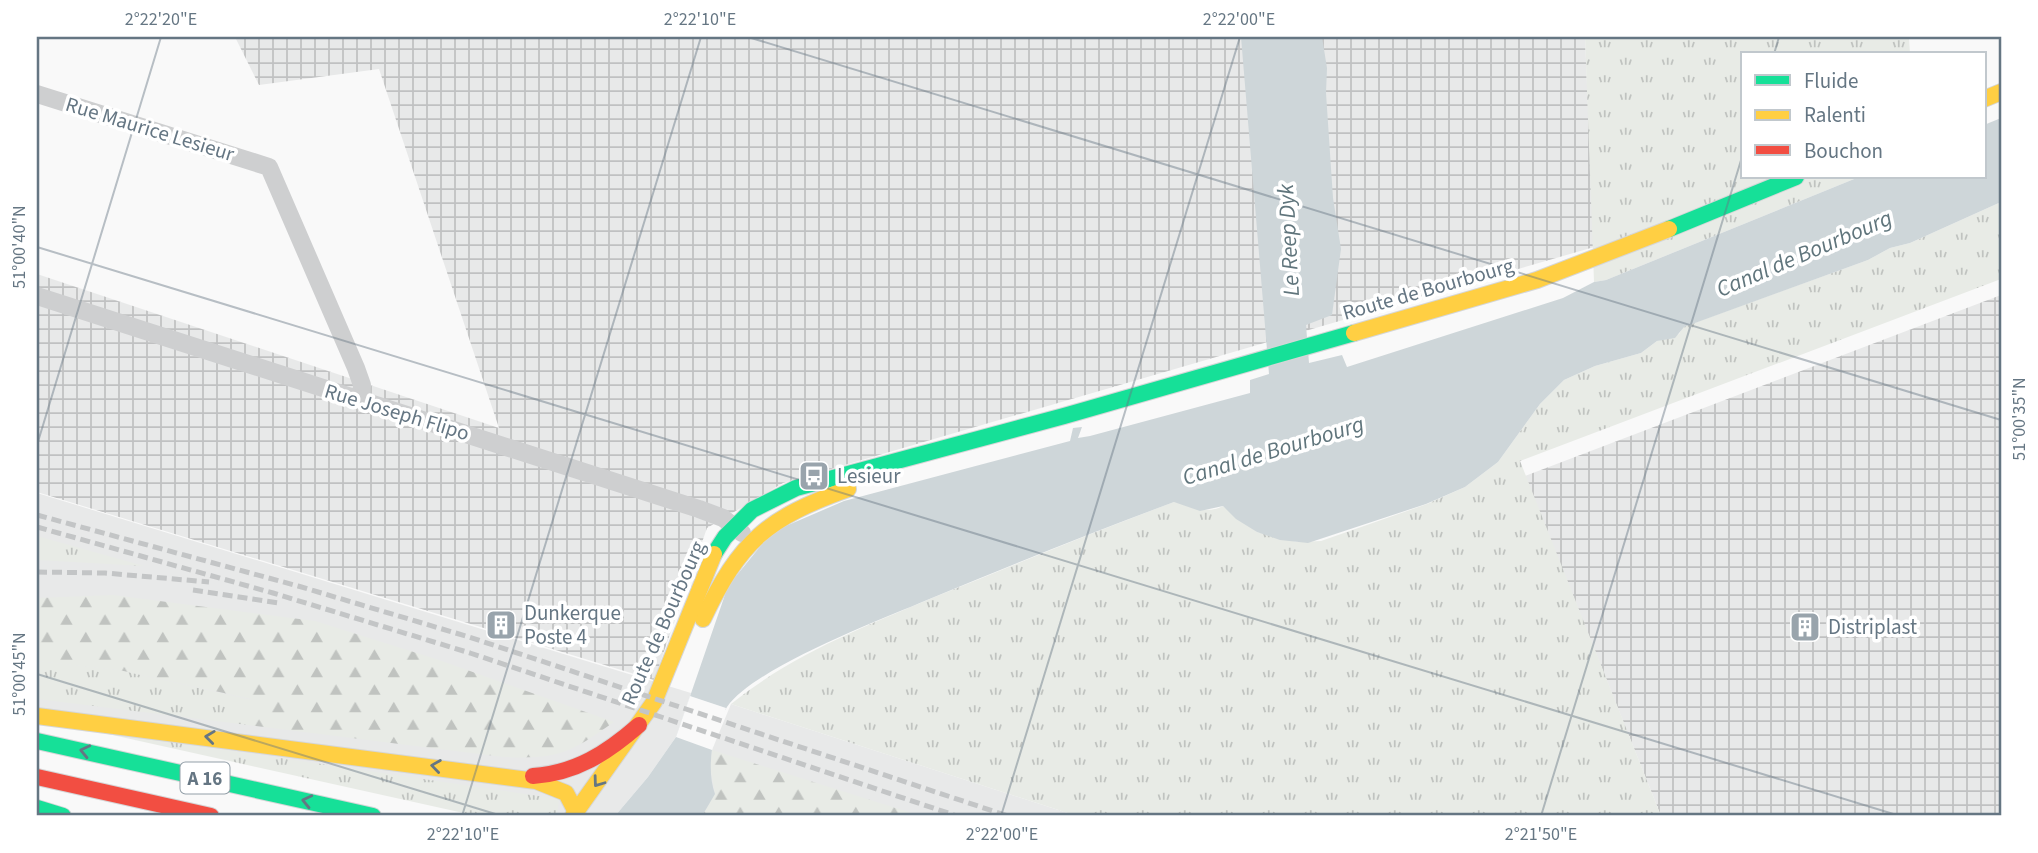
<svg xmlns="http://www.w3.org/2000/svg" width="2038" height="853" font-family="'Source Sans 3',sans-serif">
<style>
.built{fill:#e8e9e9}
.industrial{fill:url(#industrial-grid)}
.grass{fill:url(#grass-tufts)}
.forest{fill:url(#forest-firs)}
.water{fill:#ced6d9}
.pier{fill:#f9f9f9}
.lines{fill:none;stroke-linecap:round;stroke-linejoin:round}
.fast-casing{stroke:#d5d6d7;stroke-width:18}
.slow-casing{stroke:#d5d6d7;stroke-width:18}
.jam-casing{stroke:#d5d6d7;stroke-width:18}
.street{stroke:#cecfd0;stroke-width:18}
.fast{stroke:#16e098;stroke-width:16}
.slow{stroke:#ffcf43;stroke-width:16}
.jam{stroke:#f24e42;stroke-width:16}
.rail{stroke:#c3c5c6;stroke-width:5;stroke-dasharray:10 5;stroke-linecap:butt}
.oneway{stroke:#657683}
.ticks{fill:none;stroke:#657683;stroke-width:2;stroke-opacity:0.45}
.labels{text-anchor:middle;stroke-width:7;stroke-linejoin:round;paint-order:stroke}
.shield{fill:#fff;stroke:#939fa8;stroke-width:2}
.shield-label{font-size:19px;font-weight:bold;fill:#657683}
.street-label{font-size:21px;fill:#657683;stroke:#fff}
.poi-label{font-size:21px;fill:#657683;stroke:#fff;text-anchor:start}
.water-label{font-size:23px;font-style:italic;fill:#60757c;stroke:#fff}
.neatline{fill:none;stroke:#657683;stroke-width:2.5}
.ticks-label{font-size:18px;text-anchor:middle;fill:#657683}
</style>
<defs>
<pattern id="industrial-grid" width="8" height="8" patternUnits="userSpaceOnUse" patternTransform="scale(1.75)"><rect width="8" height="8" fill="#e8e9e9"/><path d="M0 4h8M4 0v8" fill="none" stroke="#c0c1c2"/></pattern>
<pattern id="grass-tufts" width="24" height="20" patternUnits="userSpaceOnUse" patternTransform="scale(1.75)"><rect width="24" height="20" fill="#e8ebe6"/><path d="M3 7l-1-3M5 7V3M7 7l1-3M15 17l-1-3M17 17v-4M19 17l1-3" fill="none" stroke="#c0c3c0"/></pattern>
<pattern id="forest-firs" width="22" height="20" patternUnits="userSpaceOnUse" patternTransform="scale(1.75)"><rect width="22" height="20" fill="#e8ebe6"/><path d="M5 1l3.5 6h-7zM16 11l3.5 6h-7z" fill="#c0c3c0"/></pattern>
</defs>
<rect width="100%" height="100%" fill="#f9f9f9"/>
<!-- built -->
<g class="built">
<path d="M37,493L691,693L676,737L648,777L615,816H482L37,710Z"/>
<path d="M731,704L1077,816H702L712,750Z"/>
</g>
<!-- industrial -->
<g class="industrial">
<path d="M235,37H1585L1594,247L783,483L707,528L654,680L37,492V274L499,428L379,69L259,85Z"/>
<path d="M2001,295V816H1661L1525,476Z"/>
</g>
<!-- grass -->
<g class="grass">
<path d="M1585,37H1909L1910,54H1742V177H1859L1606,280L1594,282Z"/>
<path d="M2001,202V279L1520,461L1661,816H1077L731,704C794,653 868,625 942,594C1019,563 1096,531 1174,502C1191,503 1205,516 1223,506L1257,532L1297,542L1321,541L1427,504L1465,487L1498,462L1540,404L1564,380L1595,366L1641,353L1657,341L1679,334L1683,327L1868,260L1890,248L1910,243Z"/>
<path d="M37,536L144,566L37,560Z"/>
<path d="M37,661L119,670L252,700L248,725L37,699Z"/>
<path d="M90,730L559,799L557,815L477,816Z"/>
</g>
<!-- forest -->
<g class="forest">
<path d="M113,595L315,621L439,660L614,722C568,754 560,759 503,757L248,725L251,699L119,670L37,661V598Z"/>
<path d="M712,750L921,816H702L715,794L710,766Z"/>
</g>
<!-- water -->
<path class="water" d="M1241,37H1322L1327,68L1326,93L1333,198L1341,249L1332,315L1306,325L1309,363L1342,355L1347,367L1563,298L1594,282L1606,280L1859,177H1984V125L2001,118V202L1910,243L1890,248L1868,260L1684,327L1675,338L1657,341L1641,353L1595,366L1564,380L1540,404L1498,462L1465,487L1426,504L1308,543L1280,540L1257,532L1236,519L1223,506L1200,511L1174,502C1091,533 1009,566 927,600C880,620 755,667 727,707C712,729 706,770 715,794L702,816H615L648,777L676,737L728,586L772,532L844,501L1070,441L1073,428L1082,427L1078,438L1090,436L1250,393V380L1269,374Z"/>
<!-- pier -->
<path class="pier" d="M690,696L726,708L712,750L676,737Z"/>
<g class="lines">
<!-- fast casing -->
<g class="fast-casing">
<g id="fast">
<path d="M1669,229L1796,177"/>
<path d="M714,554L725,537L752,510L796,488L1064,416L1354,333"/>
<path d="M37,741L373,816"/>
<path d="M37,808L63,816"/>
</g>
</g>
<!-- slow casing -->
<g class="slow-casing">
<g id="slow">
<path d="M1984,99L2001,92"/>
<path d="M1354,333L1537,280L1669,229"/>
<path d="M703,619C740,541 767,518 848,489"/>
<path d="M37,716L536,781L566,793L576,812"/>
<path d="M573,816L654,702L714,554"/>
</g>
</g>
<!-- jam casing -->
<g class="jam-casing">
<g id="jam">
<path d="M533,776C576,773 607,753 639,725"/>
<path d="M37,777L211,816"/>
</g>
</g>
<!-- street -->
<g class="street">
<path d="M37,94L269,167L356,368L362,385L361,401"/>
<path d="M37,296L699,509L723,518L742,533"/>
</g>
<!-- fast -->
<use href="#fast" class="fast"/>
<!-- slow -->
<use href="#slow" class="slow"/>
<!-- jam -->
<use href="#jam" class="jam"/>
<!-- rail -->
<g class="rail">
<path d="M37,515L298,586L469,637L1008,816"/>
<path d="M37,527L273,593L470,653L957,816"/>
<path d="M37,572L105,573L209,582"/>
<path d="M193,590L279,603"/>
</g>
</g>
<!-- one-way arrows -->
<defs><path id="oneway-chevron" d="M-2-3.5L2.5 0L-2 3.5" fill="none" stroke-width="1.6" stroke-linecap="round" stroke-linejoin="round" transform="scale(1.75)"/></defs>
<g class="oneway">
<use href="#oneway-chevron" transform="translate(210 737) rotate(-173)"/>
<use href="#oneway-chevron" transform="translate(85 751) rotate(-167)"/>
<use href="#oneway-chevron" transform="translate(436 766) rotate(-172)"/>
<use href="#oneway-chevron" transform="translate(598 782) rotate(126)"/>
<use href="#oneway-chevron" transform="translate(307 801) rotate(-167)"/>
</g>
<!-- ticks -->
<path class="ticks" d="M748,37L2001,420M1774,54L1779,37M37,247L1900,816M37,445L161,37M37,674L502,816M462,816L701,37M1001,816L1240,37M1541,816L1742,157"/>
<!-- icons -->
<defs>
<g id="bus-square" transform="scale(1.575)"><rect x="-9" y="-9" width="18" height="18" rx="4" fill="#99a4ac" stroke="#fff"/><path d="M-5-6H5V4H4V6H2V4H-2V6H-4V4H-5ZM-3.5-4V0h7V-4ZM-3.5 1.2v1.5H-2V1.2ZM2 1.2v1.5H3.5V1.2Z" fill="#fff"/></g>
<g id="building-square" transform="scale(1.575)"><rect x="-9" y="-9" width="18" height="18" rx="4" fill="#99a4ac" stroke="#fff"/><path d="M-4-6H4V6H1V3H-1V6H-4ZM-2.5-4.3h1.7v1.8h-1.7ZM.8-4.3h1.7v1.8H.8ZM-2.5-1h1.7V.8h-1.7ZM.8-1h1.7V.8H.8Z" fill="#fff"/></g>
</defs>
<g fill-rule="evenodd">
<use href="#bus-square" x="814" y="476"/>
<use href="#building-square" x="501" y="625"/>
<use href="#building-square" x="1805" y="627"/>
</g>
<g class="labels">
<!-- shield labels -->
<rect class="shield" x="180.5" y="762.5" width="49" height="31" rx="5"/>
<g class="shield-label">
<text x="205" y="785">A 16</text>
</g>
<!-- street labels -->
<g class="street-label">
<text transform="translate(150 129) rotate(17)" y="7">Rue Maurice Lesieur</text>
<text transform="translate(1428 289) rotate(-16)" y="7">Route de Bourbourg</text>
<text transform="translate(397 412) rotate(17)" y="7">Rue Joseph Flipo</text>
<text transform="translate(663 623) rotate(-66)" y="7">Route de Bourbourg</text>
</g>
<!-- poi labels -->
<g class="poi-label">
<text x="837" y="483">Lesieur</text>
<text x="524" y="620">Dunkerque<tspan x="524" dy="24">Poste 4</tspan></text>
<text x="1828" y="634">Distriplast</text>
</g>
<!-- water labels -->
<g class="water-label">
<text transform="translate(1288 240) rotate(-93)" y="8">Le Reep Dyk</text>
<text transform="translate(1804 253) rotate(-23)" y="8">Canal de Bourbourg</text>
<text transform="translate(1273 450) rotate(-17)" y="8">Canal de Bourbourg</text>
</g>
</g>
<!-- border -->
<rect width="2038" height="853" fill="none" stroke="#ffffff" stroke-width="77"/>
<!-- legend -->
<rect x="1741" y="52" width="245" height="126" fill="#ffffff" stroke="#c1c8cd" stroke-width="2"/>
<rect x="1755" y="75" width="35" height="10" fill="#16e098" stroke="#c1c8cd" stroke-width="2"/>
<text x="1804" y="88" font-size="21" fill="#657683">Fluide</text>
<rect x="1755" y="110" width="35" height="10" fill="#ffcf43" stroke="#c1c8cd" stroke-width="2"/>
<text x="1804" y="122" font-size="21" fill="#657683">Ralenti</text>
<rect x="1755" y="145" width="35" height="10" fill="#f24e42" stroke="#c1c8cd" stroke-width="2"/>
<text x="1804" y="158" font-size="21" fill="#657683">Bouchon</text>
<rect x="38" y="38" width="1962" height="776" class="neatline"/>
<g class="ticks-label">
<text x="161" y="25">2°22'20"E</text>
<text x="700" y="25">2°22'10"E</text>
<text x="1239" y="25">2°22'00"E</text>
<text transform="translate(19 247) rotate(-90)" y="6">51°00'40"N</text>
<text transform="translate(2019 419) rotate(-90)" y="6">51°00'35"N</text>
<text transform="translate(19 674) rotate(-90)" y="6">51°00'45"N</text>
<text x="463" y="840">2°22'10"E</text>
<text x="1002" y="840">2°22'00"E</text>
<text x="1541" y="840">2°21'50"E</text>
</g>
</svg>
